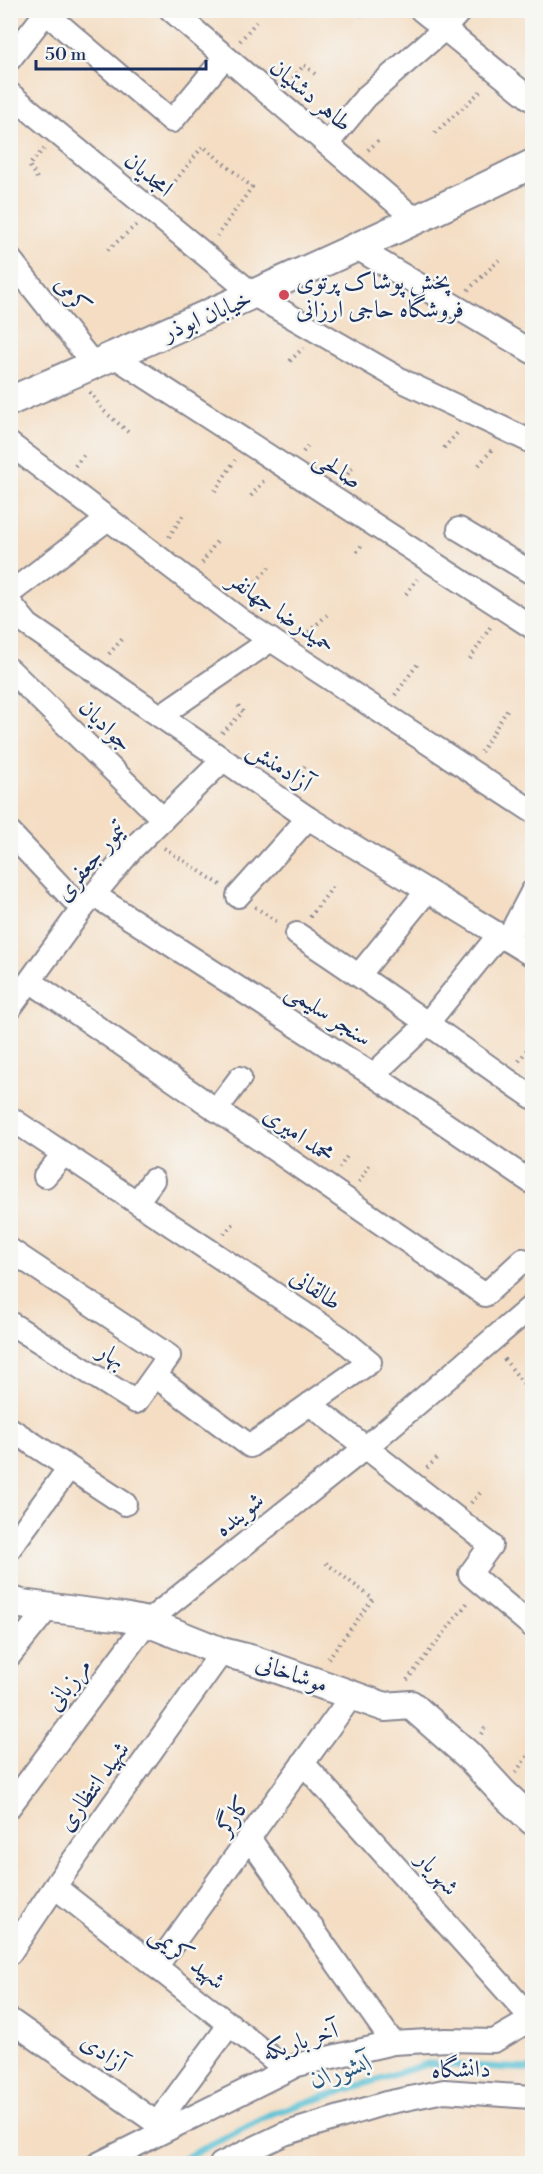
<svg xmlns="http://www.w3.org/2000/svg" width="543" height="2174" font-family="'Libre Bodoni',Amiri,serif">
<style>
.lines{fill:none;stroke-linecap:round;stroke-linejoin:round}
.stream{stroke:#56bfd3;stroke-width:7}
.minor-casing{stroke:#888690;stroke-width:26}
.tertiary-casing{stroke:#888690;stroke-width:32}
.path{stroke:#888690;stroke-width:4;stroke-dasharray:1.5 4.5;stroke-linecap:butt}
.minor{stroke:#fff;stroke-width:22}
.tertiary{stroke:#fff;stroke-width:28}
.poi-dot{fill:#d1495b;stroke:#f6f6f2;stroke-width:2}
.labels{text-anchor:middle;stroke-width:5;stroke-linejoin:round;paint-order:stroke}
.street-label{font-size:24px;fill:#1b2f5e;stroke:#f6f6f2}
.poi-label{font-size:24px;fill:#1b2f5e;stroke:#f6f6f2;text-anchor:start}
.water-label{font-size:26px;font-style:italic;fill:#2d5a81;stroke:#f6f6f2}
</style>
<rect width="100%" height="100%" fill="#f6f6f2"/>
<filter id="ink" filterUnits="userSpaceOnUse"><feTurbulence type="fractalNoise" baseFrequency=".0167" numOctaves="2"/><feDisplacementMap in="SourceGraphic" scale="12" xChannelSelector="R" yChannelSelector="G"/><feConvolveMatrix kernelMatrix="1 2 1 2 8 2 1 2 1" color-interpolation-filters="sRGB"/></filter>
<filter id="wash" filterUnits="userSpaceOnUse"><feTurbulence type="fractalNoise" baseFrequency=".008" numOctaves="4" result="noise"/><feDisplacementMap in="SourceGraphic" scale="24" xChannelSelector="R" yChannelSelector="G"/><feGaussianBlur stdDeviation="1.35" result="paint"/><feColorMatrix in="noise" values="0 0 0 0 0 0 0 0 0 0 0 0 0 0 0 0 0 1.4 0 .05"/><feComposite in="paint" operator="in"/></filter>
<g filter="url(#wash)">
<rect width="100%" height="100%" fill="#f4ddc2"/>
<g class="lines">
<!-- stream -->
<path class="stream" d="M173,2164L273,2113L427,2064L532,2069"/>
</g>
</g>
<g filter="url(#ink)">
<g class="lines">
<!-- minor casing -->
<g class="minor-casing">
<g id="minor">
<path d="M171,10L417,221"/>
<path d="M421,10L532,100"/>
<path d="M46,13L172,121L225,57"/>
<path d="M10,59L48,10"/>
<path d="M10,94L254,295L405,382L532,442"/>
<path d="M327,144L366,97L443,30L461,10"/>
<path d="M357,248L532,352"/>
<path d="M10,259L94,365"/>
<path d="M114,356L532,627"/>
<path d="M10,444L242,621L532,811"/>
<path d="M459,529L532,573"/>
<path d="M10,593L108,519"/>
<path d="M10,603L28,625L308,818L532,955"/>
<path d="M10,670L163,819"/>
<path d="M160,716L271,640"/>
<path d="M10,833L82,909"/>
<path d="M94,895L373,1075L531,1182"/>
<path d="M238,896L308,818"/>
<path d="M297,934C377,986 454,1043 532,1097"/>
<path d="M507,940L532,892"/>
<path d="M359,975L427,891"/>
<path d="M30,981L485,1295L523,1260L532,1265"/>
<path d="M10,1008L82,909L133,848L223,760"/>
<path d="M373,1075L426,1025L499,935"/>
<path d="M216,1110L240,1078"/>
<path d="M10,1118L341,1338L370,1362L250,1446L155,1376"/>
<path d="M45,1176L64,1154"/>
<path d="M137,1202L153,1180"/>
<path d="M10,1250L169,1356L136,1402L10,1323"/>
<path d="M310,1404L491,1545L470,1574L532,1626"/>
<path d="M10,1429L125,1504"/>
<path d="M10,1548L69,1468"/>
<path d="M10,1655L48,1608"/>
<path d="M303,1763L532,2019"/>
<path d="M10,1806L147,1622L365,1448L532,1306"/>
<path d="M249,1838L393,2043"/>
<path d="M55,1887L287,2070"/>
<path d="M10,1953L60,1879L222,1652"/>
<path d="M156,1967L353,1694"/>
<path d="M10,2020L165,2129"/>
<path d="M157,2123L230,2024"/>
<path d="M98,2164L297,2065L393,2043L446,2040L494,2041L532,2019"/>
<path d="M221,2164L284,2134L386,2103L444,2091L532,2097"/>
</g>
</g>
<!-- tertiary casing -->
<g class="tertiary-casing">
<g id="tertiary">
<path d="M10,401C186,324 361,248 532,164"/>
<path d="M10,1600L21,1604L123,1617L147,1622L222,1652L250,1659L385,1707L411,1705L468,1755L503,1793L532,1820"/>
</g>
</g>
<!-- path -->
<g class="path">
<path d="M360,16L364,10"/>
<path d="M240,41L256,22"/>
<path d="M289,83L304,65L315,74"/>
<path d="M435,133L483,89"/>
<path d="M368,150L380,139"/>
<path d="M37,178L29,165L44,149"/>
<path d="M164,195L203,146L252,187L217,236"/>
<path d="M108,250L137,224"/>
<path d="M468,290L499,260"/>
<path d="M290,361L303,348"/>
<path d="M90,392L103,410L129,433"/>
<path d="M444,448L459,431"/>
<path d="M303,452L309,444"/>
<path d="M479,465L494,447"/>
<path d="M75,466L86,452"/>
<path d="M344,479L353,467"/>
<path d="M215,491L235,460"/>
<path d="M251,496L265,479"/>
<path d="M169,537L184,514"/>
<path d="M357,552L363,543"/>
<path d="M202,563L217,541"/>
<path d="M406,594L417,579"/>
<path d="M244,595L271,565"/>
<path d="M304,636L327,615"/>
<path d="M109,654L123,638"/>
<path d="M470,659L491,626"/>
<path d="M395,695L419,662"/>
<path d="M222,733L243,712L236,703"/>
<path d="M481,752L507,710"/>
<path d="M293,781L305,766"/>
<path d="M164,848L221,885"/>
<path d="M255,907L279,923"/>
<path d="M310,917L335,884"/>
<path d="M519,1061L532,1042"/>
<path d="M339,1168L348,1155"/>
<path d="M359,1182L369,1165"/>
<path d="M224,1234L235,1222"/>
<path d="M504,1359L532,1394"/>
<path d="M427,1468L438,1457"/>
<path d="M471,1503L480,1493"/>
<path d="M326,1563L373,1599L327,1660"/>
<path d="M407,1680L469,1601"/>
<path d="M481,1734L487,1724"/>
<path d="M516,1772L531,1750"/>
</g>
<!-- minor -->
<use href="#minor" class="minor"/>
<!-- tertiary -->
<use href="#tertiary" class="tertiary"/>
</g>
</g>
<!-- markers -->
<circle class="poi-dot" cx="284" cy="295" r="6"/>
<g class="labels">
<!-- street labels -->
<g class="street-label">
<text transform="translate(311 95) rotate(40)" y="8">طاهر دشتیان</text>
<text transform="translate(149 174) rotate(40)" y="8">امجدیان</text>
<text transform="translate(73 295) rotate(52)" y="8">کرمی</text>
<text transform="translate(207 315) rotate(-23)" y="8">خیابان ابوذر</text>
<text transform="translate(338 469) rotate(33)" y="8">صالحی</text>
<text transform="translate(282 612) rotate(35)" y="8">حمیدرضا جهانفر</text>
<text transform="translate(106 725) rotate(44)" y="8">جوادیان</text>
<text transform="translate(280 766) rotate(34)" y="8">آزادمنش</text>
<text transform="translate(90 861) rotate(-50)" y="8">تیمور جعفری</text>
<text transform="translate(329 1014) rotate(33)" y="8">سنجر سلیمی</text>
<text transform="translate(299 1134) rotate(35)" y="8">محمد امیری</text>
<text transform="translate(316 1289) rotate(34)" y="8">طالقانی</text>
<text transform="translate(112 1355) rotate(32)" y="8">بهار</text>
<text transform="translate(239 1514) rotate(-39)" y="8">شوینده</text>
<text transform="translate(292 1673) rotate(19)" y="8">موشاخانی</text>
<text transform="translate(68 1684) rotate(-53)" y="8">مرزبانی</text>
<text transform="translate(93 1786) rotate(-54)" y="8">شهید انتظاری</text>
<text transform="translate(233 1815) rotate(-54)" y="8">کارگر</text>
<text transform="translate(438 1873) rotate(48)" y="8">شهریار</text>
<text transform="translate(188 1957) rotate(38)" y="8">شهید کریمی</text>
<text transform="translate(300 2041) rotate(-18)" y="8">آخر باریکه</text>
<text transform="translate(104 2052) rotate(35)" y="8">آزادی</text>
<text transform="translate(461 2069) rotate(-1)" y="8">دانشگاه</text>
</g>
<!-- poi labels -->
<g class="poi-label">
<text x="296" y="289">پخش پوشاک پرتوی<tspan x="296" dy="28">فروشگاه حاجی ارزانی</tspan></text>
</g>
<!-- water labels -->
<g class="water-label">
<text transform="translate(341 2070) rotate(-18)" y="9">آبشوران</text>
</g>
</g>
<!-- margin -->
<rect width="543" height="2174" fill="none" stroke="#f6f6f2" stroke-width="36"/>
<!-- scale -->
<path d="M36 60v9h170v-9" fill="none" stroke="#1b2f5e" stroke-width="3"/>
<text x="45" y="60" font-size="18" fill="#1b2f5e" stroke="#f6f6f2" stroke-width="4.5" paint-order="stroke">50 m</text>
</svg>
